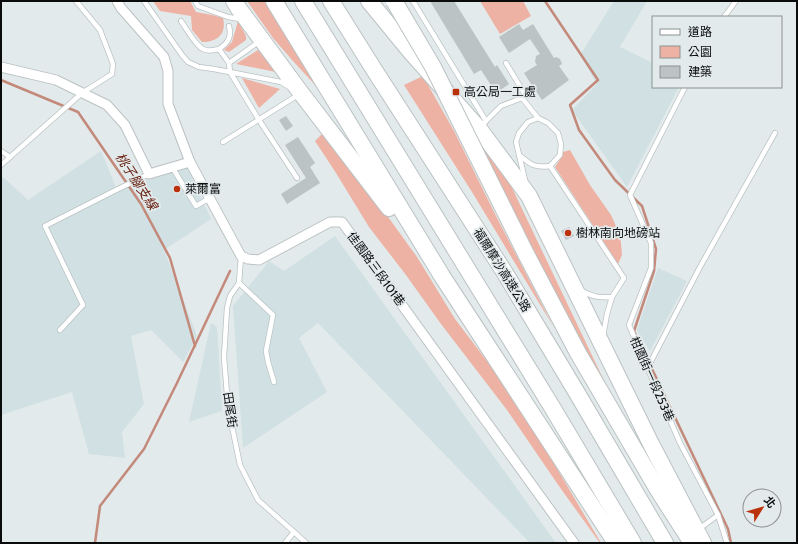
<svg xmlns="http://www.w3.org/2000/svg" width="798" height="544" font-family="Cabin,'Noto Sans TC',sans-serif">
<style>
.built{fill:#d0e0e3}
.green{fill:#edb2a3}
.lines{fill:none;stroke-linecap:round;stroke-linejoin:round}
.stream{stroke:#c3897a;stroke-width:2.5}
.building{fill:#bcc3c4}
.lane-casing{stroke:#bbc2c3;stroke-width:6}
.street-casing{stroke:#bbc2c3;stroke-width:11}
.highway-casing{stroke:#bbc2c3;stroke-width:18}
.lane{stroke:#fff;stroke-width:4.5}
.street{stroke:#fff;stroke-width:9}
.highway{stroke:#fff;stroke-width:16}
.highway-bridge-casing{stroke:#bbc2c3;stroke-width:18;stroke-linecap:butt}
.highway-bridge{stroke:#fff;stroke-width:16}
.poi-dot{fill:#bb310b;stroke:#e3eaeb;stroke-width:1.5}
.labels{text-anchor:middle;stroke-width:3.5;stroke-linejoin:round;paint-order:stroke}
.poi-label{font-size:12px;fill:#0a0c0c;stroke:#e3eaeb;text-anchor:start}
.street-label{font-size:12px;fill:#0a0c0c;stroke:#e3eaeb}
.water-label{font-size:13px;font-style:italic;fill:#682111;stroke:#e3eaeb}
</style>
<rect width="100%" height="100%" fill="#e3eaeb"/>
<!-- built -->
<g class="built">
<path d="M614,1H647L620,47L653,63V87H679L627,187L572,110L597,84L580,55Z"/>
<path d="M101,151L117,190L187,167L211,219L164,250L197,336L183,362L151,330L131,336L144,404L122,432L125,458L89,454L72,392L1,415V178L3,177L28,200Z"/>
<path d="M335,236L556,543H530L318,323L299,338L327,392L243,448L233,306L269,261L284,271Z"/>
<path d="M658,268L687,281L650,351L637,330Z"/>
<path d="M211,323L217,327L222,411L189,422Z"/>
</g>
<!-- green -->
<g class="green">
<path d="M153,1H190L196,12L212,15L223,18C227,34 217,42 202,42L192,30L191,16L160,11Z"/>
<path d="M247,1H265L295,47L316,86L293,61L273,38Z"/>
<path d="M480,1H523L531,16L500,34Z"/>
<path d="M238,21L246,36V40L229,52L224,50L232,42Z"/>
<path d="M258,50L276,72L236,64Z"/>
<path d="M423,76L454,131L496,216L553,326L472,192L404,85Z"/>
<path d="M242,78L280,89L259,108Z"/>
<path d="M469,127L503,169L609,391L576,340Z"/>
<path d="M322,134L339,153L386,214L417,257L455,319L493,369L537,435L601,543H600L561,489L507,410L441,324L406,275L369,227L336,173L315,141Z"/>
<path d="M570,150L590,185L611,215L619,233L621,243L622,255L618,264L555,167L561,158L563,152Z"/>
</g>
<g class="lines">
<!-- stream -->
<g class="stream">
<path d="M545,1L598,80L570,105L579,130L615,180L642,206L656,249L654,271L634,331L728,529L731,543"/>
<path d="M1,80L78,112L141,204L170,258L195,346"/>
<path d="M95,543L100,506L144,449L177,383L230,271"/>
</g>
</g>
<!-- building -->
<g class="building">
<path d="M430,1H454L495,67L497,65L509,84L496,93L481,70L474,74Z"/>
<path d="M519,24L523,30L533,24L554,58L556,57L560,59L562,64L559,66L569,80L542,100L531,84L524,73L537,65L535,62L536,56L540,54L530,39L509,53L499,37Z"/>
<path d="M286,116L293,126L286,131L279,120Z"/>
<path d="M298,137L315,163L310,167L320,183L287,204L281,194L306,178L285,145Z"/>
<path d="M569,227L574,236L566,240L561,231Z"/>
</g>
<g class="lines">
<!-- lane casing -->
<g class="lane-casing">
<g id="lane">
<path d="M144,1L182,55L188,62L199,67L214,69L281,82L289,87"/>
<path d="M195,1L198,6L228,17L240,19"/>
<path d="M413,1L486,121L482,127"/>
<path d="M724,17L736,1"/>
<path d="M181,21C186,28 196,46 203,49C208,52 214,50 219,49"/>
<path d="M260,41L229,63L230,72L259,120L297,178"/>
<path d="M229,63L219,49C228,43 232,37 229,26"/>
<path d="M506,63L524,93L522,98L538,118"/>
<path d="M685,87L630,195L651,243V268L629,325L680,443L718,515L727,543"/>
<path d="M486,121L501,106L522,98"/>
<path d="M223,142L298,95"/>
<path d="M1,151L10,157"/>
<path d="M519,155C531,165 535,168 550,166"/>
<path d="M1,165L82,93L112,74L113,64L100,30L76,1"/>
<path d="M172,167L196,206L210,198"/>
<path d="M525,180L516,142L519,133L528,122L538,118L548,123L558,133L561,144L560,155L550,166L624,278L612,297L607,314L603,336"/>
<path d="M241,256L239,283L230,296L227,308L224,357L228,407L240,465L258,500L294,532L285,543"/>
<path d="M239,283L273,315L266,351L268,362L274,382"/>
<path d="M582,291C593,297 600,298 612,297"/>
<path d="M60,330L83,305L45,226L116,190L149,174"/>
<path d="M648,367L700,267L775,133"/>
<path d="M703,526L718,515"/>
<path d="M294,532L306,543"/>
</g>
</g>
<!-- street casing -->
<g class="street-casing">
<g id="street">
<path d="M117,1L121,8L164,57L168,71V104L190,162L241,256L248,259L259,260L330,222H342L574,543"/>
<path d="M1,67L56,80L107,105L125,125L149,174L190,162"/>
</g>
</g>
<!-- highway casing -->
<g class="highway-casing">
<g id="highway">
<path d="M234,1L239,9L301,93L389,208"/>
<path d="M274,1L442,276L616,543"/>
<path d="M303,1L552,407L633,543"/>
<path d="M331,1L373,68L505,273L577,393L665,543"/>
<path d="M369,1L410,51L480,130L529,196L651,444L703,543"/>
<path d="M526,254L578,353L658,490L692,543"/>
</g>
</g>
<!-- lane -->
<use href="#lane" class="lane"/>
<!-- street -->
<use href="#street" class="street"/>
<!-- highway -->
<use href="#highway" class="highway"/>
<!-- highway-bridge casing -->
<g class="highway-bridge-casing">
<path id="highway-bridge" d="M394,1L433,67L526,254"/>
</g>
<!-- highway-bridge -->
<use href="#highway-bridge" class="highway-bridge"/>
</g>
<!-- markers -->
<g class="poi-dot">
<rect x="452" y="88" width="8" height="8" rx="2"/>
<circle cx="177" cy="189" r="4"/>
<circle cx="568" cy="233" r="4"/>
</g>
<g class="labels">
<!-- poi labels -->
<g class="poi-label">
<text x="464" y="96">高公局一工處</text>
<text x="185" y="193">萊爾富</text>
<text x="576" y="237">樹林南向地磅站</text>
</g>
<!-- street labels -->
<g class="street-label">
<text transform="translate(376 269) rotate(54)" y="4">佳園路三段101巷</text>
<text transform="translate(502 270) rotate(58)" y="4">福爾摩沙高速公路</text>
<text transform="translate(652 379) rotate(66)" y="4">柑園街一段253巷</text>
<text transform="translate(230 410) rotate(82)" y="4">田尾街</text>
</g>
<!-- water labels -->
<g class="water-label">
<text transform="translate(137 181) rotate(57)" y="5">桃子腳支線</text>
</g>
</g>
<!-- border -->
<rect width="798" height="544" fill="none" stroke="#0a0c0c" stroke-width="4"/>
<!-- legend -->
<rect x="652" y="16" width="130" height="72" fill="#e3eaeb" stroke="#8c9192"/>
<rect x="660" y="29" width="20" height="6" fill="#ffffff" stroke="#8c9192"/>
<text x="688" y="36" font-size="12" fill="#0a0c0c">道路</text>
<rect x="660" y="46" width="20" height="12" fill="#edb2a3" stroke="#8c9192"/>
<text x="688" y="56" font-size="12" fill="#0a0c0c">公園</text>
<rect x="660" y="66" width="20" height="12" fill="#bcc3c4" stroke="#8c9192"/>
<text x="688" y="76" font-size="12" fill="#0a0c0c">建築</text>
<!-- north arrow -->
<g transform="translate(762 508) rotate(53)"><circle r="19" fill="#e3eaeb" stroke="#8c9192"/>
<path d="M0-3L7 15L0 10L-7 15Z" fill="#bb310b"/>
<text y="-6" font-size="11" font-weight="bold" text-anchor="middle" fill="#0a0c0c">北</text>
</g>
</svg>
